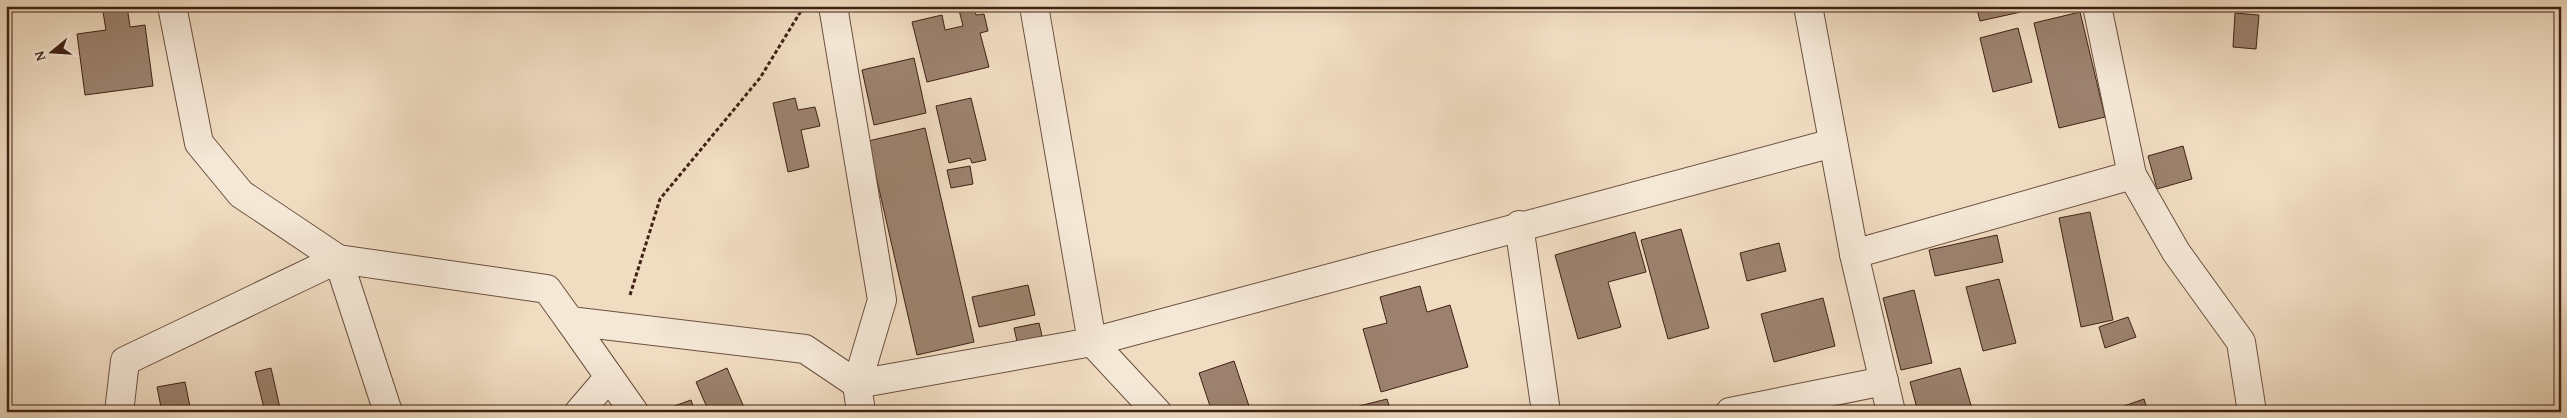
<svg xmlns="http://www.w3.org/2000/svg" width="2567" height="418" font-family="'Gentium Book Plus',serif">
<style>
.building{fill:#9c826e;stroke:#402114}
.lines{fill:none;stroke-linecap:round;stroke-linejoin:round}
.minor-casing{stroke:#6c503f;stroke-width:30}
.path{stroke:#402114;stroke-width:3;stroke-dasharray:4 2.5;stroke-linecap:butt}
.minor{stroke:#f5e8d7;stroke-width:28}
</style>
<rect width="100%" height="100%" fill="#f0dcc1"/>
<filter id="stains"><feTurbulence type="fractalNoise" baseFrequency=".004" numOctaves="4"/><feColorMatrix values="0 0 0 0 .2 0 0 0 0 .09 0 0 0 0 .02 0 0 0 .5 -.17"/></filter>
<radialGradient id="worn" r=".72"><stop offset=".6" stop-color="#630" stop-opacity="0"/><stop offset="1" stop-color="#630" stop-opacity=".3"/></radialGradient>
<!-- building -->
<g class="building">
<path d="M102,6H127L130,27L145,25L153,86L85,95L77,34L106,30Z"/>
<path d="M1976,6H2048L1980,21Z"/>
<path d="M974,7L976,15L984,14L988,31L980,33L989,67L927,82L912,22L942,15L945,30L963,26L959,10Z"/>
<path d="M2080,12L2105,117L2059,128L2034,23Z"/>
<path d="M2235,13L2259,15L2256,49L2233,47Z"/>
<path d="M2018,28L2032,82L1993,92L1980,38Z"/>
<path d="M914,58L926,113L874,125L862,70Z"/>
<path d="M795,98L798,110L815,107L820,126L801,130L809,167L788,172L773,103Z"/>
<path d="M971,98L986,160L972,163L970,158L949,163L936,106Z"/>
<path d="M925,128L974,342L917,355L868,141Z"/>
<path d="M2183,146L2192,179L2157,189L2148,156Z"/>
<path d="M970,166L973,184L951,188L947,170Z"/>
<path d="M2090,212L2113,320L2081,327L2059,218Z"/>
<path d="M1681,229L1709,328L1668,339L1641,240Z"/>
<path d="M1635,232L1646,272L1608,282L1621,327L1578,339L1555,255Z"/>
<path d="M1997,235L2003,262L1935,276L1929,250Z"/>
<path d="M1779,243L1786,271L1747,281L1740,253Z"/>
<path d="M1999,279L2016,343L1983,351L1966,287Z"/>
<path d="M1028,285L1035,315L979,327L972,297Z"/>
<path d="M1420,286L1427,312L1450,305L1468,367L1381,392L1363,329L1387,323L1380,297Z"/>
<path d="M1914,290L1932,363L1901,370L1883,298Z"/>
<path d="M1823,298L1835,346L1774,362L1761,314Z"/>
<path d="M6,300H10L11,315H6Z"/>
<path d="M2128,317L2136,337L2105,348L2099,327Z"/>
<path d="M1039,323L1043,340L1018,346L1014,328Z"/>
<path d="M1234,361L1251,412H1212L1199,373Z"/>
<path d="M271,368L280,408L265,412L255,372Z"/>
<path d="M727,368L746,412H709L696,382Z"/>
<path d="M1960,368L1973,412H1918L1910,382Z"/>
<path d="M185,382L191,412H162L157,387Z"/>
<path d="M1387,399L1391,412H1361L1359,406Z"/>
<path d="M2144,399L2148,412H2107Z"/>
<path d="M691,400L695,412H664L663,410Z"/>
</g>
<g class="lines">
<!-- minor casing -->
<g class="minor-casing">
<g id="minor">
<path d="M172,6L199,143L241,194L338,259L388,412"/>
<path d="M833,6L882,300L857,384L861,412"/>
<path d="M1034,6L1092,342L1157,412"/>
<path d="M1808,6L1854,254L1891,412"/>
<path d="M2132,175L2176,252L2241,342L2252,412"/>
<path d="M1519,225L1546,412"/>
<path d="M1854,254L2132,175L2097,6"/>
<path d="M570,321L634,412"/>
<path d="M119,412L125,361L338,259L547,289L570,321L805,349L857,384L1092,342L1833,143"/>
<path d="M579,412L609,377"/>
<path d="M1730,412L1884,381"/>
</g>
</g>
<!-- path -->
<path class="path" d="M630,295L660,199L760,78L801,11"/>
<!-- minor -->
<use href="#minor" class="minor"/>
</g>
<!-- margin -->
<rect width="2567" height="418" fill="none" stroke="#f0dcc1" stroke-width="25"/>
<rect x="8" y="8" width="2552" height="403" fill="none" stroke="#402114" stroke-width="2.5"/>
<rect x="12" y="12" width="2542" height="393" fill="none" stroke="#402114"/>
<!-- north arrow -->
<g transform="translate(52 52) rotate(252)" stroke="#f5e8d7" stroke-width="4" paint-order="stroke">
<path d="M0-4L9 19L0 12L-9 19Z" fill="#402114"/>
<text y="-8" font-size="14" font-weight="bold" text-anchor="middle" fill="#402114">N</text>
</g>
<rect width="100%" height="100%" filter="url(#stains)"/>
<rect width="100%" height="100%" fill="url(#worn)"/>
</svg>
